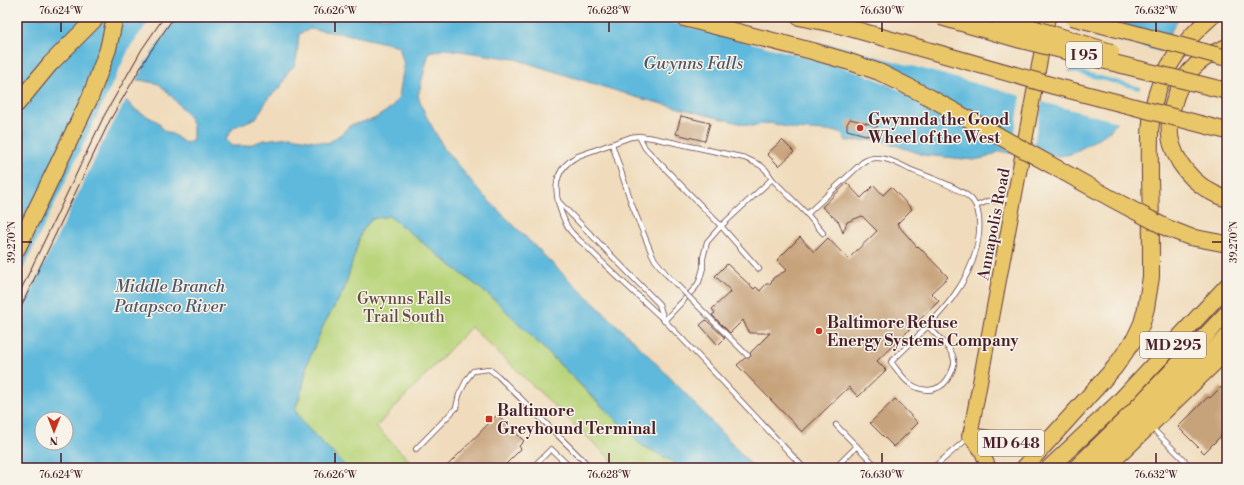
<svg xmlns="http://www.w3.org/2000/svg" width="1244" height="485" font-family="'Libre Bodoni',serif">
<style>
.green{fill:#b9d57b;stroke:#827a53}
.water{fill:#5fb9dc;stroke:#546c84;fill-rule:evenodd}
.pier{fill:#f0dcbc}
.building{fill:#c7a37c}
.lines{fill:none;stroke-linecap:round;stroke-linejoin:round}
.lane-casing{stroke:#633b41;stroke-width:6}
.primary-casing{stroke:#633b41;stroke-width:16}
.highway-casing{stroke:#633b41;stroke-width:18}
.lane{stroke:#fff;stroke-width:4.5}
.primary{stroke:#e9c769;stroke-width:14}
.highway{stroke:#e9c769;stroke-width:16}
.tram{stroke:#4a1f2b;stroke-width:1}
.lane-bridge-casing{stroke:#633b41;stroke-width:6;stroke-linecap:butt}
.highway-bridge-casing{stroke:#633b41;stroke-width:18;stroke-linecap:butt}
.lane-bridge{stroke:#fff;stroke-width:4.5}
.highway-bridge{stroke:#e9c769;stroke-width:16}
.ticks{fill:none;stroke:#4a1f2b;stroke-width:1.5}
.poi-dot{fill:#c8321e;stroke:#f7f3e8;stroke-width:1.5}
.labels{text-anchor:middle;stroke-width:3;stroke-linejoin:round;paint-order:stroke}
.shield{fill:#f7f3e8;stroke:#7e5f64;stroke-width:1}
.shield-label{font-size:15px;font-weight:bold;fill:#4a1f2b}
.poi-label{font-size:16px;font-weight:bold;fill:#4a1f2b;stroke:#f7f3e8;text-anchor:start}
.street-label{font-size:16px;fill:#4a1f2b;stroke:#f7f3e8}
.park-label{font-size:16px;fill:#664c3f;stroke:#f7f3e8}
.water-label{font-size:17px;font-style:italic;fill:#515569;stroke:#f7f3e8}
.neatline{fill:none;stroke:#4a1f2b;stroke-width:1.5}
.ticks-label{font-size:10px;text-anchor:middle;fill:#4a1f2b}
</style>
<rect width="100%" height="100%" fill="#f7f3e8"/>
<filter id="ink" filterUnits="userSpaceOnUse"><feTurbulence type="fractalNoise" baseFrequency=".025" numOctaves="2"/><feDisplacementMap in="SourceGraphic" scale="8" xChannelSelector="R" yChannelSelector="G"/><feConvolveMatrix kernelMatrix="1 2 1 2 8 2 1 2 1" color-interpolation-filters="sRGB"/></filter>
<filter id="wash" filterUnits="userSpaceOnUse"><feTurbulence type="fractalNoise" baseFrequency=".012" numOctaves="4" result="noise"/><feDisplacementMap in="SourceGraphic" scale="16" xChannelSelector="R" yChannelSelector="G"/><feGaussianBlur stdDeviation="0.9" result="paint"/><feColorMatrix in="noise" values="0 0 0 0 0 0 0 0 0 0 0 0 0 0 0 0 0 1.4 0 .05"/><feComposite in="paint" operator="in"/></filter>
<g filter="url(#wash)">
<rect width="100%" height="100%" fill="#f0dcbc"/>
<!-- green -->
<path class="green" d="M389,216L496,301L641,445L670,460L678,468H620L471,327L376,427L417,468H347L303,423L295,410L303,386L307,364L323,326L344,290L361,233L371,219Z"/>
<!-- water -->
<path class="water" d="M17,17H699L778,38L849,48L959,72L1053,79L1074,69L1115,29L1121,17H1179L1139,88L1110,131L1072,154L1036,159L1000,151L988,157L974,160L924,155L880,140L846,141L841,132L794,129L771,123L751,126L639,98L515,59L446,49L429,52L418,96L425,114L445,150L483,195L564,275L642,349L682,390L754,468H678L670,460L641,445L496,301L389,216L371,219L361,233L344,290L323,326L307,364L303,386L295,410L303,423L347,468H17ZM310,29L346,34L399,46L404,65L399,97L391,108L374,119L351,125L341,134L328,143L290,137L264,140L246,146H231L226,139L234,127L256,118L269,97L280,88L287,74L294,67L297,56L299,34ZM140,80L159,84L173,98L188,115L193,126V140L185,143L174,135L163,130L158,122L134,109L125,99L118,84L127,81ZM42,419H66V443H42Z"/>
<!-- pier -->
<g class="pier">
<path d="M152,17H177L145,63L135,83L121,86L127,98L103,142L17,320V282L130,47Z"/>
<path d="M649,17H699L812,46L1014,137L1021,96L832,44L959,70L1052,77L1066,71L1139,90L1118,122L1042,102L1033,149L1036,161L1011,156V151L927,103L876,79L848,69L810,58Z"/>
<path d="M1105,36L1161,52L1141,87L1071,68Z"/>
</g>
<g id="blocks">
<!-- building -->
<g class="building">
<path d="M681,116L710,123L705,141L676,134Z"/>
<path d="M850,119L878,126L868,130L874,137L847,130V124Z"/>
<path d="M782,140L794,152L779,166L767,154Z"/>
<path d="M847,183L861,198L874,185L883,195L891,187L912,209L897,224L917,247L918,246L948,277L931,293L939,301L877,361L886,370L858,397L849,387L802,432L737,365L745,358H749L751,356L750,353L770,333H749L743,320L730,333L712,315L715,313L712,309L731,291L715,276L727,264L754,289L756,287L760,291L766,284H771L773,278L787,270L777,260L800,237L814,252L828,238L848,259L877,231L862,216L847,222L843,233L839,222L822,207Z"/>
<path d="M706,320L725,338L718,345L700,325Z"/>
<path d="M1221,387L1227,394V430L1204,453L1178,427L1208,397L1210,398Z"/>
<path d="M895,399L918,423L894,447L870,423Z"/>
<path d="M497,415L524,441L519,446L521,449L502,468H445Z"/>
</g>
</g>
</g>
<g filter="url(#ink)">
<use href="#blocks" fill-opacity="0" stroke="#633b41" stroke-width="1"/>
<g class="lines">
<!-- lane casing -->
<g class="lane-casing">
<g id="lane">
<path d="M639,136L645,148L721,226L759,269"/>
<path d="M612,144L632,205L651,252L655,260L667,275"/>
<path d="M558,201L659,304L664,320"/>
<path d="M976,206L988,201L1013,199"/>
<path d="M807,214L863,162C878,152 897,163 911,170C927,176 964,189 973,201C980,210 980,222 979,233C974,288 928,326 891,362C902,376 910,390 929,390C937,389 943,386 947,380C951,374 955,367 954,360C953,349 935,334 928,326"/>
<path d="M664,321L695,288L699,282L703,268V258L707,242L721,226L772,179"/>
<path d="M836,425L878,468"/>
<path d="M1151,427L1192,468"/>
<path d="M416,449L456,408L459,395L467,379L473,371L489,369L498,376L591,468"/>
<path d="M532,468L551,449L571,468"/>
<path d="M804,468C757,419 712,369 665,321C639,296 611,272 586,246C579,240 569,232 566,224C554,198 549,171 578,156L631,137L639,136L653,138L745,158L760,165L766,170L772,179L807,214L823,233"/>
<path d="M835,468L857,446"/>
<path d="M933,468L968,438"/>
</g>
</g>
<!-- primary casing -->
<g class="primary-casing">
<g id="primary">
<path d="M989,468L981,450L970,436L1048,17"/>
<path d="M1107,468L1227,352"/>
</g>
</g>
<!-- highway casing -->
<g class="highway-casing">
<g id="highway">
<path d="M799,17L839,25"/>
<path d="M1227,47C1214,52 1200,60 1191,70C1175,87 1165,123 1172,145C1180,171 1202,191 1227,199"/>
<path d="M17,104L50,64L97,17"/>
<path d="M17,249L90,98L108,49L115,17"/>
<path d="M970,436L1021,444H1037L1051,438"/>
<path d="M1024,468L1115,367L1135,338L1142,323L1146,308L1151,277C1151,244 1151,210 1150,177C1150,150 1148,122 1156,96C1165,65 1187,38 1211,17"/>
<path d="M1049,468L1118,403L1227,286"/>
<path d="M1076,468L1130,415L1227,313"/>
<path d="M1093,468L1227,337"/>
</g>
</g>
<!-- lane -->
<use href="#lane" class="lane"/>
<!-- primary -->
<use href="#primary" class="primary"/>
<!-- highway -->
<use href="#highway" class="highway"/>
<!-- tram -->
<g class="tram">
<path d="M17,298L104,116L142,49L164,17"/>
<path d="M17,315L110,120L148,55L174,17"/>
</g>
<!-- lane-bridge casing -->
<g class="lane-bridge-casing">
<path id="lane-bridge" d="M667,275L747,355"/>
</g>
<!-- highway-bridge casing -->
<g class="highway-bridge-casing">
<g id="highway-bridge">
<path d="M680,17L812,51L850,62L879,72L929,97L1114,200L1167,228L1190,237L1227,244"/>
<path d="M941,17L1021,40L1227,91"/>
<path d="M997,17L1111,52"/>
<path d="M1072,17L1227,58"/>
<path d="M839,25L1054,86L1227,131"/>
</g>
</g>
<!-- lane-bridge -->
<use href="#lane-bridge" class="lane-bridge"/>
<!-- highway-bridge -->
<use href="#highway-bridge" class="highway-bridge"/>
</g>
</g>
<!-- ticks -->
<path class="ticks" d="M61,22V32M335,22V32M609,22V32M882,22V32M1156,22V32M22,242H32M1212,242H1222M61,453V463M335,453V463M609,453V463M882,453V463M1156,453V463"/>
<!-- markers -->
<g class="poi-dot">
<circle cx="860" cy="128" r="4"/>
<circle cx="819" cy="331" r="4"/>
<rect x="485" y="415" width="8" height="8" rx="2"/>
</g>
<g class="labels">
<!-- shield labels -->
<g class="shield">
<rect x="1066" y="42" width="36" height="26" rx="3"/>
<rect x="1140" y="332" width="66" height="26" rx="3"/>
<rect x="978" y="430" width="66" height="26" rx="3"/>
</g>
<g class="shield-label">
<text x="1084" y="60">I 95</text>
<text x="1173" y="350">MD 295</text>
<text x="1011" y="448">MD 648</text>
</g>
<!-- poi labels -->
<g class="poi-label">
<text x="868" y="125">Gwynnda the Good<tspan x="868" dy="18">Wheel of the West</tspan></text>
<text x="827" y="328">Baltimore Refuse<tspan x="827" dy="18">Energy Systems Company</tspan></text>
<text x="497" y="416">Baltimore<tspan x="497" dy="18">Greyhound Terminal</tspan></text>
</g>
<!-- street labels -->
<g class="street-label">
<text transform="translate(993 224) rotate(-79)" y="6">Annapolis Road</text>
</g>
<!-- park labels -->
<g class="park-label">
<text x="404" y="304">Gwynns Falls<tspan x="404" dy="18">Trail South</tspan></text>
</g>
<!-- water labels -->
<g class="water-label">
<text x="693" y="69">Gwynns Falls</text>
<text x="170" y="292">Middle Branch<tspan x="170" dy="20">Patapsco River</tspan></text>
</g>
</g>
<!-- margin -->
<rect width="1244" height="485" fill="none" stroke="#f7f3e8" stroke-width="44"/>
<!-- north arrow -->
<g transform="translate(54 431) rotate(180)"><circle r="19" fill="#f7f3e8" stroke="#b29e9c"/>
<path d="M0-3L7 15L0 10L-7 15Z" fill="#c8321e"/>
<text y="-6" font-size="11" font-weight="bold" text-anchor="middle" fill="#4a1f2b">N</text>
</g>
<rect x="22" y="22" width="1200" height="441" class="neatline"/>
<g class="ticks-label">
<text x="61" y="14">76.624°W</text>
<text x="335" y="14">76.626°W</text>
<text x="609" y="14">76.628°W</text>
<text x="882" y="14">76.630°W</text>
<text x="1156" y="14">76.632°W</text>
<text transform="translate(1233 242) rotate(-90)" y="4">39.270°N</text>
<text transform="translate(11 242) rotate(-90)" y="4">39.270°N</text>
<text x="61" y="478">76.624°W</text>
<text x="335" y="478">76.626°W</text>
<text x="609" y="478">76.628°W</text>
<text x="882" y="478">76.630°W</text>
<text x="1156" y="478">76.632°W</text>
</g>
</svg>
